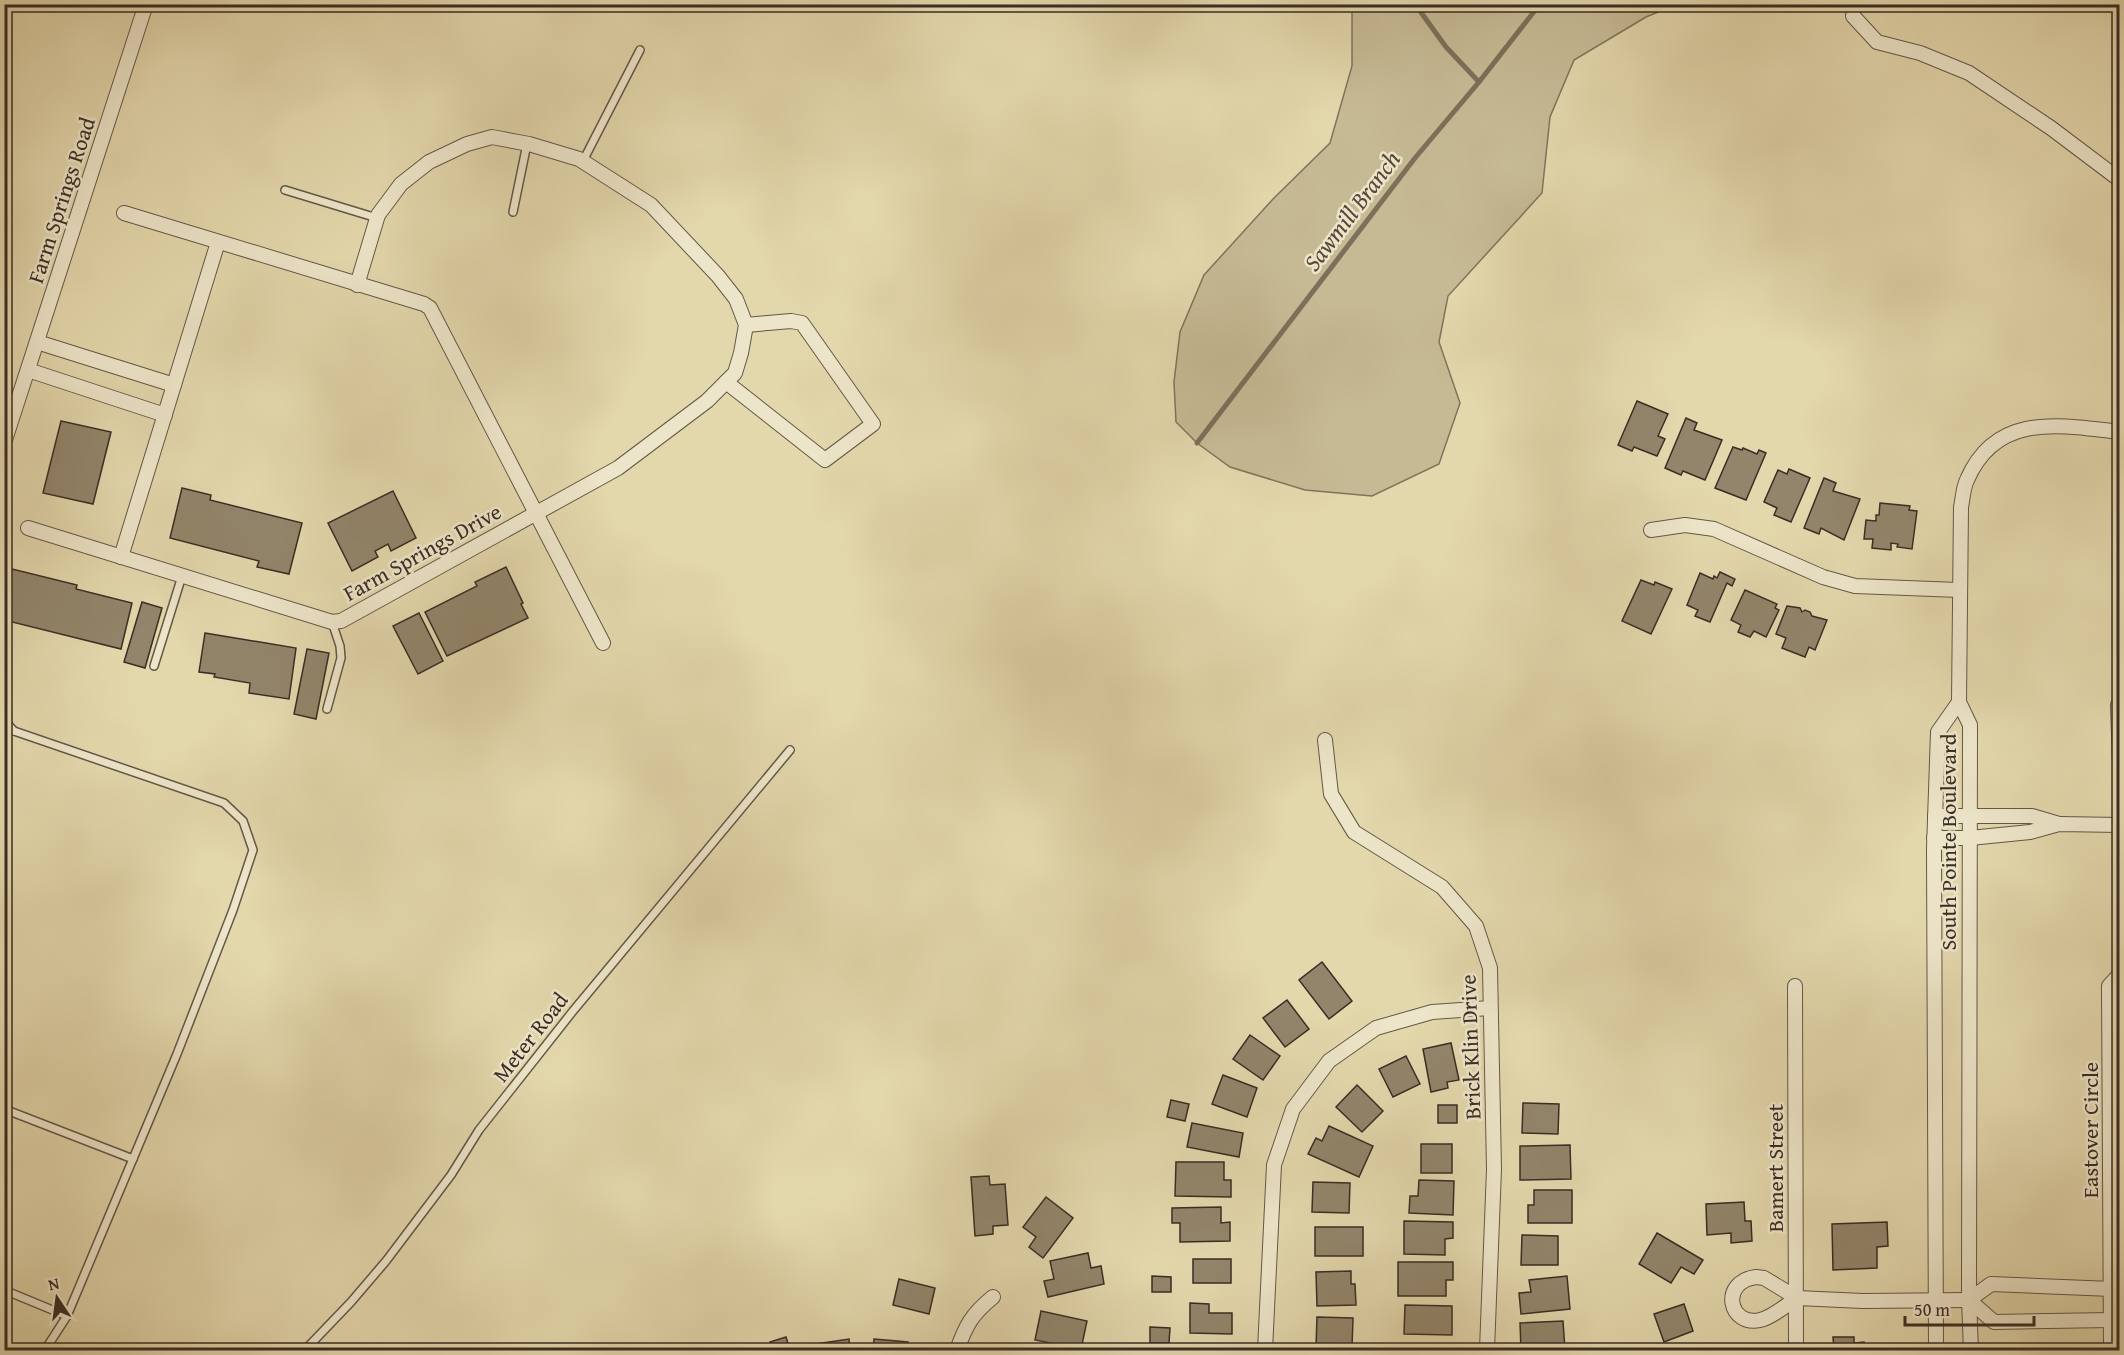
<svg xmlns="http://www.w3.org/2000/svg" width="2124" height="1355" font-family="'Gentium Book Plus',serif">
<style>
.green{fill:#c6ba95;stroke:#80745d;stroke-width:1.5}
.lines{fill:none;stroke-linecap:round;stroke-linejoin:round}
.stream{stroke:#7d705a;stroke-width:5}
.building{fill:#92856b;stroke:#3a2d25;stroke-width:1.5}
.service-casing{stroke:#645847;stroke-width:10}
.minor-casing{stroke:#645847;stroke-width:16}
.service{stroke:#ede5c9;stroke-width:7}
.minor{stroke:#ede5c9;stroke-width:14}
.labels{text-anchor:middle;stroke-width:5;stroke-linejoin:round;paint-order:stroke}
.street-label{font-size:22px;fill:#3a2d25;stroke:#ede5c9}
.water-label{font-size:24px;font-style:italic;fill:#56493b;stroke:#ede5c9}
</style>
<rect width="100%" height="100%" fill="#e3d7ac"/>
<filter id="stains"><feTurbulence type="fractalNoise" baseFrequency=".00333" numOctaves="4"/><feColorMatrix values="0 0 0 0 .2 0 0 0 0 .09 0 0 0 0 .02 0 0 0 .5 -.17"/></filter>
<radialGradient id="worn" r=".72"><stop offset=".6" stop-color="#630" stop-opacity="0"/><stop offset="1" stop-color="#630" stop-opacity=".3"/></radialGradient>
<!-- green -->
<path class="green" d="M1352,5H1675L1646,17L1574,60L1550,117L1542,193L1448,296L1439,342L1460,403L1439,464L1372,496L1305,490L1230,467L1197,443L1176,422L1174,382L1180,332L1204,275L1274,198L1330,143L1352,66Z"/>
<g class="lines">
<!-- stream -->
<g class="stream">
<path d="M1415,4L1446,47L1479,82"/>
<path d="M1197,443L1415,158L1479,82L1540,4"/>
</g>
</g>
<!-- building -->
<g class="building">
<path d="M1637,401L1668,414L1658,436L1665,439L1657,456L1634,447L1632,451L1618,445Z"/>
<path d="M1686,418L1697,423L1694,430L1722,440L1705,480L1683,471L1681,475L1665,468Z"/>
<path d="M61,421L111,432L93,504L43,493Z"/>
<path d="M1733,447L1742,450L1743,448L1757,454L1759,450L1766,453L1746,500L1715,488Z"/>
<path d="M1789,469L1810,478L1791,522L1774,515L1777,508L1764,502L1778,470L1787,474Z"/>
<path d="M1824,478L1836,483L1833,491L1860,499L1844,540L1821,528L1819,534L1804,528Z"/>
<path d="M182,488L211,495L210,500L302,523L289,574L257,567L259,561L170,538Z"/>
<path d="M393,491L416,538L391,551L388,544L375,551L378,557L352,571L328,523Z"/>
<path d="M1880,503L1910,506L1909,510L1917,511L1912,549L1897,547L1898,544L1891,543V550L1872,548L1873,539H1864L1866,520L1876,521V515H1879Z"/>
<path d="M506,567L523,603L521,604L528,618L447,656L425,612L477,586L475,582Z"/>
<path d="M12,569L77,585L76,589L132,603L121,649L4,620V600Z"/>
<path d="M1720,572L1735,579L1732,586L1727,583L1710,622L1695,616L1698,610L1687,605L1700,573L1713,579L1714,576L1717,578Z"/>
<path d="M1641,580L1654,585L1655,582L1672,589L1651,634L1622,621Z"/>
<path d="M1745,590L1777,604L1775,608L1779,610L1766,637L1754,631L1750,637L1738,632L1741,625L1731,620Z"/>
<path d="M142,602L162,608L145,668L124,662Z"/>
<path d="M1787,606L1800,608L1802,612L1805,610L1810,612L1812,616L1827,620L1815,650L1809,647L1805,657L1782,648L1786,638L1776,634Z"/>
<path d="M419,613L443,661L418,674L393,626Z"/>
<path d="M205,633L296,648L289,699L249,693L250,683L214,677L215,674L199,672Z"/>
<path d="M307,649L329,653L316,719L294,714Z"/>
<path d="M1322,962L1352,1001L1329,1019L1299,980Z"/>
<path d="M1287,1000L1309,1029L1285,1047L1263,1018Z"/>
<path d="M1250,1035L1280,1056L1263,1080L1233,1059Z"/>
<path d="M1451,1043L1459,1080L1447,1082L1448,1088L1431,1092L1423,1049Z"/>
<path d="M1406,1056L1420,1084L1393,1097L1379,1069Z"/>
<path d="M1223,1075L1257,1088L1247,1117L1212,1104Z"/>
<path d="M1357,1085L1383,1111L1362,1132L1336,1107Z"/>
<path d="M1171,1100L1189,1104L1185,1121L1167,1117Z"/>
<path d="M1523,1103L1559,1104L1558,1134L1522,1133Z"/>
<rect x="1438" y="1105" width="19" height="18"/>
<path d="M1192,1123L1243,1133L1239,1157L1187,1147Z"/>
<path d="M1329,1126L1373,1146L1359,1177L1308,1154L1316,1138L1322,1141Z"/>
<rect x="1421" y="1144" width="31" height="29"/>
<path d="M1570,1145L1571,1179L1520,1180V1146Z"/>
<path d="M1176,1162H1224V1180H1231V1197L1175,1196Z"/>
<path d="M989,1176L990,1185L1005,1184L1008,1225L993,1226V1234L975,1236L971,1177Z"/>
<path d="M1419,1180L1454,1181L1453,1215L1409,1213L1410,1196H1418Z"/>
<path d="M1313,1182L1350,1183L1349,1213L1312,1212Z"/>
<path d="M1534,1190H1572V1223H1528V1205H1534Z"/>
<path d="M1046,1197L1073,1218L1043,1258L1029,1247L1036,1237L1023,1227Z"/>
<path d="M1744,1202L1745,1221H1751L1752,1241L1731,1243V1233L1707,1235L1706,1204Z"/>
<path d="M1221,1207V1223L1230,1222V1241L1180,1242V1223H1172V1208Z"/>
<path d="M1404,1221L1453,1222V1238L1445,1239V1255L1404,1254Z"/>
<path d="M1887,1222L1888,1246L1877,1247V1268L1833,1270L1832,1224Z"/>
<rect x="1315" y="1227" width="48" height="29"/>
<path d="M1657,1233L1703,1260L1694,1274L1681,1267L1671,1283L1639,1264Z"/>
<path d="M1522,1235L1558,1236V1265H1521Z"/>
<path d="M1088,1253L1091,1268L1101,1266L1104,1284L1048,1297L1044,1281L1054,1279L1050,1261Z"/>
<rect x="1193" y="1259" width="38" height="24"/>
<path d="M1398,1262H1453V1280H1446V1296H1398Z"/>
<path d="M1351,1271V1284H1355L1356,1305L1317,1306L1316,1272Z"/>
<path d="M1152,1276L1171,1277V1292H1152Z"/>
<path d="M1567,1276L1570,1309L1521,1314L1519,1293L1531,1292L1529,1280Z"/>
<path d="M899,1279L935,1288L929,1314L893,1305Z"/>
<path d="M1190,1303L1209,1304V1313H1232V1334L1190,1333Z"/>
<path d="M1684,1304L1693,1331L1664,1342L1654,1314Z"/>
<path d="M1405,1305L1452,1306V1335L1404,1334Z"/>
<path d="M1041,1311L1087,1321L1081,1349L1035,1340Z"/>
<path d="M1317,1317L1353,1318L1352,1348L1316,1347Z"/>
<path d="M1563,1321L1565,1350H1521L1520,1323Z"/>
<path d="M1150,1327L1170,1328L1169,1343H1150Z"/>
<path d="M786,1337L790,1350H772L770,1342Z"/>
<path d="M1833,1337H1854V1343L1864,1342V1350H1834Z"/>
<path d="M849,1339L850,1350H817L816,1344Z"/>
<path d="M874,1339L908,1342L907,1350H873Z"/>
<rect x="1399" y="1344" width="54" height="6"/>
</g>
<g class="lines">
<!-- service casing -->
<g class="service-casing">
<g id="service">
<path d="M583,161L640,50"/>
<path d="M285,190L377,218"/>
<path d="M513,212L527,144"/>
<path d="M154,666L182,576"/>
<path d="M327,709L341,658L340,646L332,622"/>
<path d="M4,720L14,731"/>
<path d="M4,730L14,731L224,803L243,821L253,850L233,910L177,1054L67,1316L45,1350"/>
<path d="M4,1109L133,1159"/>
<path d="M4,1290L67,1316"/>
<path d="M305,1350L351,1302L386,1261L451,1175L479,1130L573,1011L790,750"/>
</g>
</g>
<!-- minor casing -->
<g class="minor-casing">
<g id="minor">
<path d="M1853,16L1877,42L1920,53L1969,73L2051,128L2120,180"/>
<path d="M124,213L424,304L430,308L603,643"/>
<path d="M37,342L174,385"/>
<path d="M28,370L165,415"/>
<path d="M726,382L825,460L873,424L802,323L791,321L746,325"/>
<path d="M4,443L146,4"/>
<path d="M28,528L332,622L341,621L618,468L707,401L735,373L741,353L746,325L736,299L718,276L651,205L579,159L529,144L492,137L467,144L429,162L401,184L378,215L357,285"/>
<path d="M1651,530L1685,525L1714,529L1823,577L1855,586L1959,590"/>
<path d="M121,557L218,242"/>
<path d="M1959,702L1961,507C1963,498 1963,488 1967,480C1996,412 2060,425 2120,432"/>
<path d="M2118,705L2120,764"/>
<path d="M1325,740L1331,794L1354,832L1442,887L1476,926L1490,968L1494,1169L1487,1350"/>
<path d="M1935,816H2032L2059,824"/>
<path d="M1934,838H1970L2030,832L2059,824L2120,825"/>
<path d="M1795,986L1796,1350"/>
<path d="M1756,1277L1764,1278L1797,1298C1786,1305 1773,1317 1760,1320C1729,1327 1719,1282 1756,1277Z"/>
<path d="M1797,1298L1863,1301L1969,1300"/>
<path d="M2112,1320L1994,1322L1969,1300L1991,1284L2112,1289"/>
<path d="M957,1350C966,1325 972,1314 993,1297"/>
<path d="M1265,1350L1274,1165L1293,1109L1329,1061L1376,1028L1432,1012L1490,1008"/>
<path d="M1936,1350L1934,849L1938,732L1959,702L1970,725L1969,1300L1971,1350"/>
<path d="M2111,1350L2109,986L2120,974"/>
</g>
</g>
<!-- service -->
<use href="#service" class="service"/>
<!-- minor -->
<use href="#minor" class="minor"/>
</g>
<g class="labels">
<!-- street labels -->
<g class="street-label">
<text transform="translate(61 200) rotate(-72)" y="8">Farm Springs Road</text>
<text transform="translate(422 552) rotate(-29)" y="8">Farm Springs Drive</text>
<text transform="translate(1948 842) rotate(-90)" y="8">South Pointe Boulevard</text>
<text transform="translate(530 1037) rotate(-52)" y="8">Meter Road</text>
<text transform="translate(1470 1047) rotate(-92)" y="8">Brick Klin Drive</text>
<text transform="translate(2090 1130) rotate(-90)" y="8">Eastover Circle</text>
<text transform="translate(1775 1168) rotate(-90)" y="8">Bamert Street</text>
</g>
<!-- water labels -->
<g class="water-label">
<text transform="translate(1352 211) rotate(-53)" y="8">Sawmill Branch</text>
</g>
</g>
<!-- margin -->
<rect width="2124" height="1355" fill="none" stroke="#e3d7ac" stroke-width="24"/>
<rect x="6" y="6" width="2112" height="1343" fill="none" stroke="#3a2d25" stroke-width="3"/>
<rect x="12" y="12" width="2100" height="1331" fill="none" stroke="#3a2d25" stroke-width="1.5"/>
<!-- north arrow -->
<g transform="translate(57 1298) rotate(347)" stroke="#ede5c9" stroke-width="4.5" paint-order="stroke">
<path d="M0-4.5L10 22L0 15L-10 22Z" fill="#3a2d25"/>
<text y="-9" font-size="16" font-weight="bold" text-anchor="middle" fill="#3a2d25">N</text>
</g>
<!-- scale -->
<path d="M1905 1316v9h129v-9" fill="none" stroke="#3a2d25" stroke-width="3"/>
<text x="1914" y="1316" font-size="18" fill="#3a2d25" stroke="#ede5c9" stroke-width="4.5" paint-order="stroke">50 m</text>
<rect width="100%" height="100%" filter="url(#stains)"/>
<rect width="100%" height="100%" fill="url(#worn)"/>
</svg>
